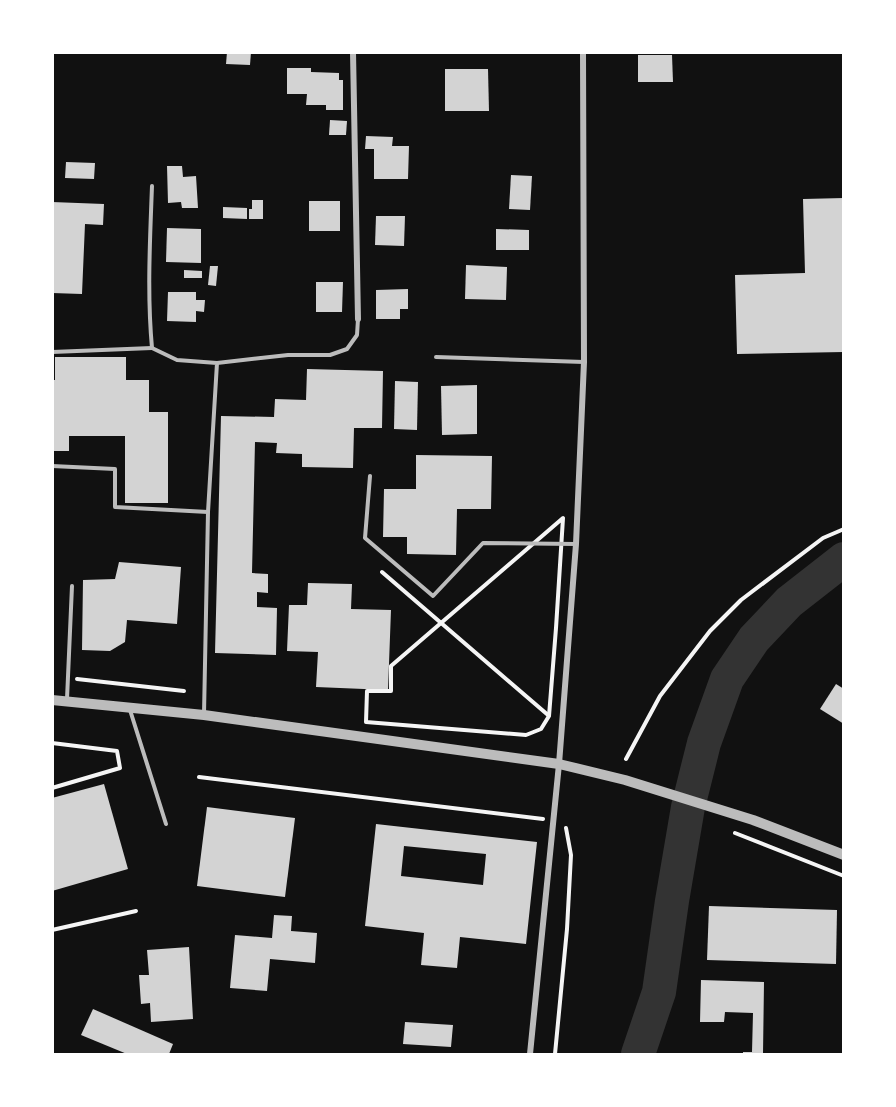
<svg xmlns="http://www.w3.org/2000/svg" width="896" height="1107" font-family="Inter,sans-serif">
<style>
.lines{fill:none;stroke-linecap:round;stroke-linejoin:round}
.river{stroke:#333;stroke-width:34}
.building{fill:#d3d3d3;fill-rule:evenodd}
.path{stroke:#f5f5f5;stroke-width:4}
.service{stroke:#bcbcbc;stroke-width:4}
.minor{stroke:#bcbcbc;stroke-width:6}
.tertiary{stroke:#bcbcbc;stroke-width:10}
</style>
<rect width="100%" height="100%" fill="#111"/>
<g class="lines">
<!-- river -->
<path class="river" d="M638,1054L659,992L672,901L688,807L704,743L727,679L754,639L789,602L844,559"/>
</g>
<!-- building -->
<g class="building">
<path d="M227,52H251L250,65L226,64Z"/>
<path d="M638,55H672L673,82H638Z"/>
<path d="M287,68H311V72L339,73V80H343V110H326V105H306L307,94H287Z"/>
<path d="M445,69H488L489,111H445Z"/>
<path d="M330,120L347,121L346,135H329Z"/>
<path d="M366,136L393,137L392,146H409L408,179H374V149H365Z"/>
<path d="M66,162L95,163L94,179L65,178Z"/>
<path d="M167,166H182L183,177L196,176L198,208H182L181,202L168,203Z"/>
<path d="M511,175L532,176L530,210L509,209Z"/>
<path d="M844,198V352L737,354L735,275L805,273L803,199Z"/>
<path d="M252,200H263V219H249V209H252Z"/>
<rect x="309" y="201" width="31" height="30"/>
<path d="M52,202L104,204L103,225L85,224L82,294L52,293Z"/>
<path d="M223,207L247,208V219L223,218Z"/>
<path d="M376,216H405L404,246L375,245Z"/>
<path d="M167,228L201,229V263L166,262Z"/>
<path d="M496,229L529,230V250H496Z"/>
<path d="M466,265L507,267L506,300L465,299Z"/>
<path d="M210,266H218L216,286L208,285Z"/>
<path d="M184,270L202,271V278H184Z"/>
<path d="M316,282H343L342,312H316Z"/>
<path d="M408,289V309H400V319H376V290Z"/>
<path d="M168,292H196V300H205L204,312L196,311V322L167,321Z"/>
<path d="M55,357H126V380H149V412H168V503H125V436H69V451H52V380H55Z"/>
<path d="M307,369L383,371L382,428H354L353,468L302,467V454L276,453L277,443L255,442L252,573L268,574V593L257,592V607L277,608L276,655L215,653L221,416L274,417L275,399L306,400Z"/>
<path d="M395,381L418,382L417,430L394,429Z"/>
<path d="M477,385V434L442,435L441,386Z"/>
<path d="M416,455L492,456L491,509H457L456,555L407,554V537H383L384,489H416Z"/>
<path d="M119,562L181,567L177,624L127,620L125,642L110,651L82,650L83,580L115,579Z"/>
<path d="M308,583L352,584L351,609L391,610L388,690L316,687L318,652L287,651L289,605H307Z"/>
<path d="M836,684L844,689V724L820,709Z"/>
<path d="M104,784L128,869L52,891V798Z"/>
<path d="M207,807L295,818L285,897L197,886Z"/>
<path d="M376,824L537,842L526,944L460,937L457,968L421,965L424,933L365,926ZM404,846L486,854L483,885L401,876Z"/>
<path d="M709,906L837,910L836,964L707,960Z"/>
<path d="M274,915L292,916L291,931L317,933L315,963L270,959L267,991L230,988L235,935L272,938Z"/>
<path d="M189,947L193,1019L151,1022L150,1003L141,1004L139,975H149L147,950Z"/>
<path d="M701,980L764,982L763,1054H743V1052H752L753,1013L725,1012L724,1022H700Z"/>
<path d="M93,1009L173,1044L169,1054H127L81,1035Z"/>
<path d="M405,1022L453,1025L451,1047L403,1044Z"/>
</g>
<g class="lines">
<!-- path -->
<g class="path">
<path d="M563,518L556,628L549,716L541,729L526,735L366,722L367,691H391V666Z"/>
<path d="M382,572L548,715"/>
<path d="M77,679L184,691"/>
<path d="M52,743L117,751L120,768L52,788"/>
<path d="M626,759L660,696L710,631L741,600L823,538L844,529"/>
<path d="M199,777L543,819"/>
<path d="M735,833L844,876"/>
<path d="M52,930L136,911"/>
<path d="M555,1054L567,929L571,855L566,828"/>
</g>
<!-- service -->
<g class="service">
<path d="M152,186C150,240 147,294 152,348L177,360L217,363L208,512L204,714"/>
<path d="M52,352L152,348"/>
<path d="M436,357L584,362"/>
<path d="M217,363L288,355H330L347,349L357,335L358,319"/>
<path d="M52,466L115,469V507L208,512"/>
<path d="M370,476L365,538L433,596L483,543L576,544"/>
<path d="M67,699L72,586"/>
<path d="M130,710L166,824"/>
</g>
<!-- minor -->
<g class="minor">
<path d="M353,52L358,319"/>
<path d="M530,1054L559,764L576,544L584,362L583,52"/>
</g>
<!-- tertiary -->
<path class="tertiary" d="M52,700L204,715L559,764L625,780L753,820L844,855"/>
</g>
<!-- border -->
<rect width="896" height="1107" fill="none" stroke="#ffffff" stroke-width="108"/>
</svg>
